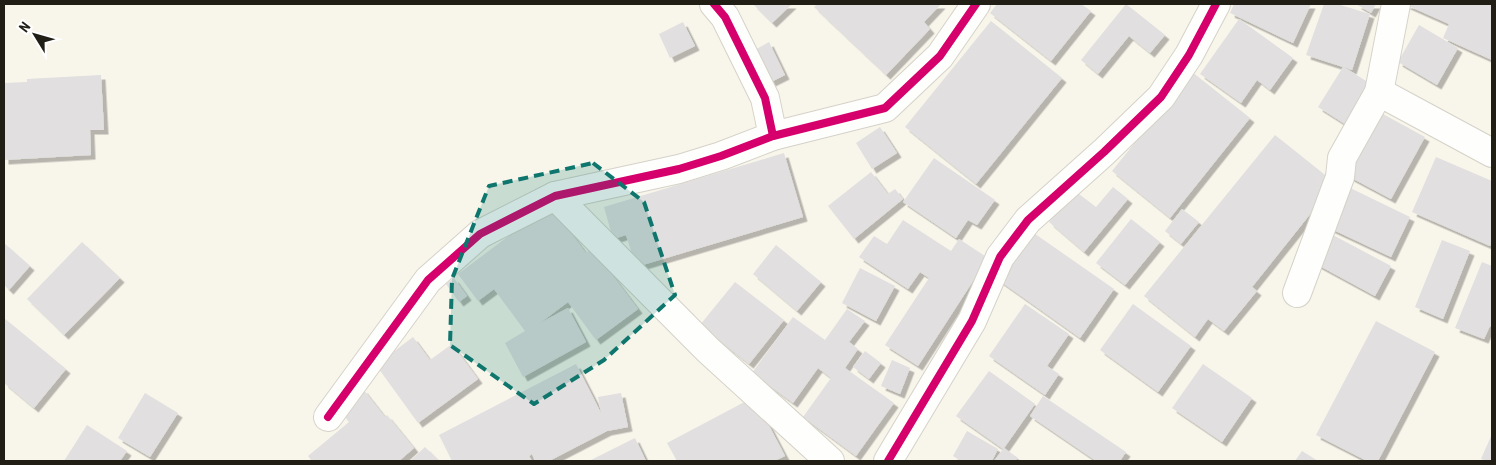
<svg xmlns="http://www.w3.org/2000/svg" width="1496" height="465" font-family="'Roboto Condensed',sans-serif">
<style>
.building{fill:#e1dfdf;filter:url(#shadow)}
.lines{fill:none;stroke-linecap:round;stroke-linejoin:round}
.minor-casing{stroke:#d5d2c9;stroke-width:30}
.minor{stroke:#fefefc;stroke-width:28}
.cycleway-casing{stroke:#fff;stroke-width:11}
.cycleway{stroke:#d6006c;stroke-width:8}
.marked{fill:#0f766e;fill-opacity:0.2;stroke:#0f766e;stroke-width:4;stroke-dasharray:10 6;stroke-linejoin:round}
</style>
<defs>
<filter id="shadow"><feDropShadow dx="4.5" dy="4.5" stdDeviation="0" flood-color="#0004"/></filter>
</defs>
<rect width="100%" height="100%" fill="#f8f5eb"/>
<!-- building -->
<g class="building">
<path d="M753,4H792L772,23Z"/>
<path d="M817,4H941L924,22L930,29L886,75L814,7Z"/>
<path d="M997,4H1081L1091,11L1051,61L990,13Z"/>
<path d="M1126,4L1165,35L1150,53L1129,36L1098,74L1081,60Z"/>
<path d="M1234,4H1311L1293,43L1230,13Z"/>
<path d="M1324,4H1337L1370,14L1352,70L1344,67L1374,86L1348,126L1318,107L1343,67L1306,55Z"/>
<path d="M1356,4H1376L1371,13Z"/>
<path d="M1404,4H1492V60L1443,38L1449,24Z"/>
<path d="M1239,19L1293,58L1270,90L1257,80L1241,103L1200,74Z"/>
<path d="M991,21L1062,78L976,184L905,127Z"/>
<path d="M683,22L695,46L670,58L659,34Z"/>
<path d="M1419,25L1458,48L1437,85L1398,62Z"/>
<path d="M769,42L785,75L771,82L755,50Z"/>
<path d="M1192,72L1250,118L1170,218L1112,171Z"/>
<path d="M101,75L104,130H90L91,155L4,160V83L27,82V79Z"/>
<path d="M1381,113L1425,137L1391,199L1346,175Z"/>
<path d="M880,127L897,153L872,169L856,143Z"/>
<path d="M1275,135L1335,183L1252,287L1257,291L1224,331L1208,319L1195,337L1144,296Z"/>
<path d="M784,153L803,217L636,267L626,235L613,239L604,207Z"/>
<path d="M1436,157L1492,181V241L1490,246L1412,212Z"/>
<path d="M934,158L995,200L977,225L968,220L956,238L903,202Z"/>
<path d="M871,172L888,194L895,189L903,199L854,239L828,206Z"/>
<path d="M1344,185L1410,217L1391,257L1325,226Z"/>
<path d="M1113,187L1128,199L1084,252L1049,222L1075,191L1096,207Z"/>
<path d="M550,205L586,253L592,248L638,309L596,340L568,302L540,323L568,308L586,342L523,377L505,343L525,331L494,289L478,301L458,274Z"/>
<path d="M1182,209L1199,222L1181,244L1165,231Z"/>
<path d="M1131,219L1160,242L1125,285L1096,263Z"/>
<path d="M903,220L951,251L959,239L988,258L918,366L885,345L929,278L920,272L908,289L859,257L874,236L887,244Z"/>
<path d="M1028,229L1114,289L1080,338L994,277Z"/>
<path d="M1331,234L1391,266L1375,296L1316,264Z"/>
<path d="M1442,240L1470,251L1443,319L1415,307Z"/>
<path d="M82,242L120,278L64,335L27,299Z"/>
<path d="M4,243L30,266L9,290L4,285Z"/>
<path d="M776,245L821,282L797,311L753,274Z"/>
<path d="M1482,262L1492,266V327L1490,326L1484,339L1455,328Z"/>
<path d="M860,268L895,286L876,321L842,303Z"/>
<path d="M454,278L467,296L459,302L446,284Z"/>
<path d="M735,282L784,320L749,364L700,325Z"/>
<path d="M1025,304L1069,334L1047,366L1059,374L1045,395L989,356Z"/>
<path d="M1133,304L1191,346L1158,392L1100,350Z"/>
<path d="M847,309L865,321L849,342L858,349L845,368L894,403L856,456L803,417L831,378L818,368L793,403L752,373L793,317L825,340Z"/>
<path d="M4,318L66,369L34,408L4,383Z"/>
<path d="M1376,321L1435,352L1378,461H1367L1316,435Z"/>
<path d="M413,337L430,360L452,344L478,379L418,423L376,365Z"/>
<path d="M865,351L881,363L869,379L853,367Z"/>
<path d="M892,360L910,368L900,394L881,386Z"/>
<path d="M576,364L601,413L598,397L621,393L628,427L607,431L549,461H535L532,454L529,456L532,461H452L439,435Z"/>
<path d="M1203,364L1252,398L1222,442L1172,408Z"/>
<path d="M989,371L1035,404L1004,448L1018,458L1015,461H994L1003,449L956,416Z"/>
<path d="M363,389L385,417L387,415L414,448L399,461H312L308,456L349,422L339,409Z"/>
<path d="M145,393L178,413L150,457L118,438Z"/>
<path d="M1043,396L1126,452L1120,461H1096L1030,416Z"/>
<path d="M754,397L785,456L774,461H677L667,443Z"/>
<path d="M87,425L127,451L120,461H64Z"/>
<path d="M967,431L998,449L992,461H961L953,456Z"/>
<path d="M1492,434V461H1487L1481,459Z"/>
<path d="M635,438L646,461H589Z"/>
<path d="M425,447L439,461H410Z"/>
<path d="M1302,451L1318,461H1295Z"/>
</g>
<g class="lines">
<!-- minor casing -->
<g class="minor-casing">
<g id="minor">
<path d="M714,4L725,17L765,98L773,136L885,108L940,56L976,4"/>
<path d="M1379,92L1492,153"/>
<path d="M555,196L708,350L830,461"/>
<path d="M1297,293L1340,177L1342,158L1379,92L1396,4"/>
<path d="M328,417L428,280L480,234L555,196L679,169L721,156L773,136"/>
<path d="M888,461L972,321L1000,257L1028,220L1104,152L1161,97L1189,55L1216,4"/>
</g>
</g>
<!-- minor -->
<use href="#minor" class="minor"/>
<!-- cycleway casing -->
<g class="cycleway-casing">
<g id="cycleway">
<path d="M714,4L725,17L765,98L773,136L885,108L940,56L976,4"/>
<path d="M328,417L428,280L480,234L555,196L679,169L721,156L773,136"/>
<path d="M888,461L972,321L1000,257L1028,220L1104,152L1161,97L1189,55L1216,4"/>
</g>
</g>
<!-- cycleway -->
<use href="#cycleway" class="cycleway"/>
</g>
<!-- marked area -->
<path class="marked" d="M593,163L644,202L675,295L604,360L534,404L450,345L452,279L489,186Z"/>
<!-- border -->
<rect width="1496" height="465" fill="none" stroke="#211e16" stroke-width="10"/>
<!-- north arrow -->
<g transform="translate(35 35) rotate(307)" stroke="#ffffff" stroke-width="4" paint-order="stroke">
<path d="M0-4L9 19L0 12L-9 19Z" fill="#211e16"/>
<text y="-8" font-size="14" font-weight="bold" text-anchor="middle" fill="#211e16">N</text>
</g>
</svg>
